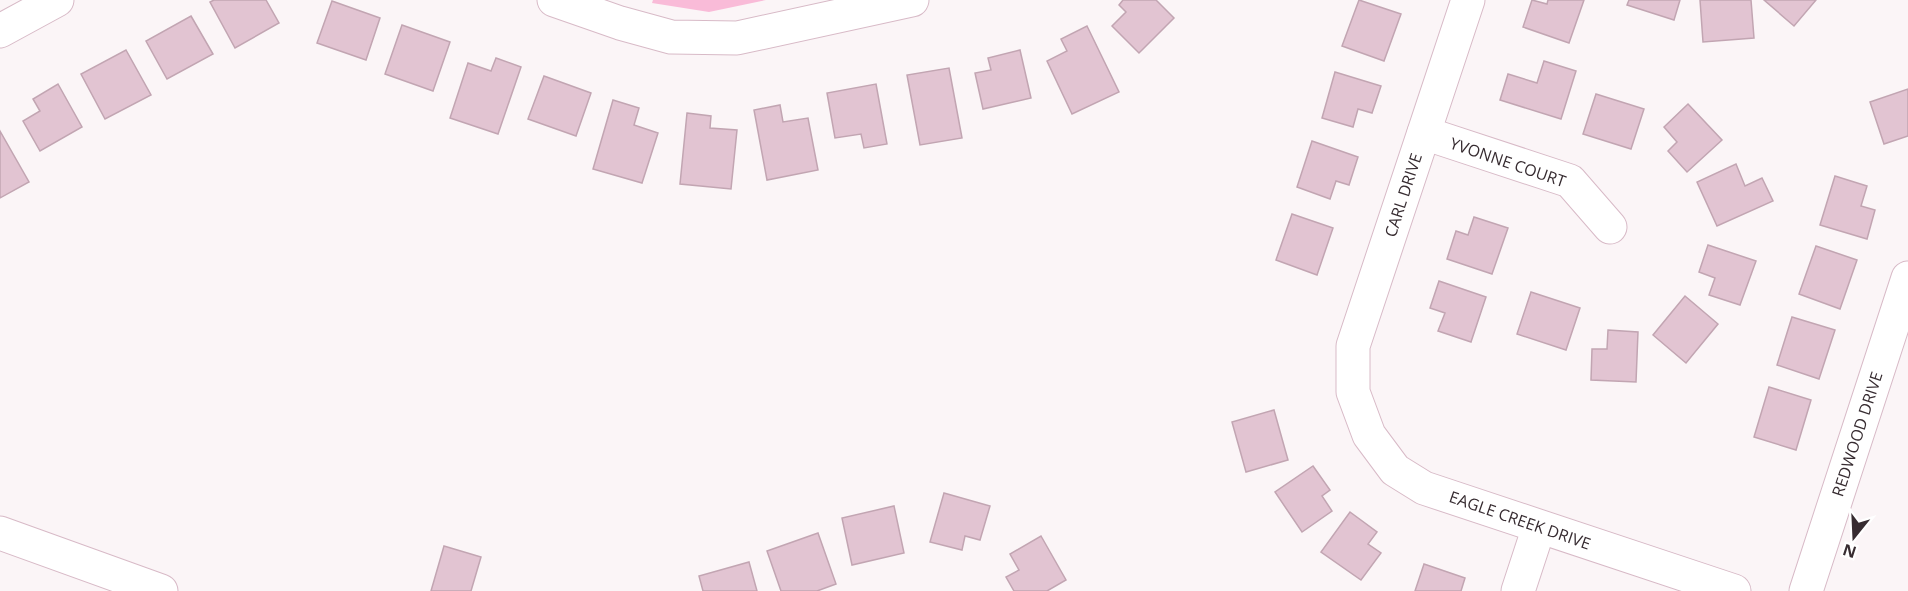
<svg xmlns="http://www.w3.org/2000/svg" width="1908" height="591" font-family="'Open Sans',sans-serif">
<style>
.green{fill:#f9bbd8}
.building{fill:#e2c4d2;stroke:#c2a5b2;stroke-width:1.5}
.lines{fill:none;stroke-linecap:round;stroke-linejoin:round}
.minor-casing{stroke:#d8bac7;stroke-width:35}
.minor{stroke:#fff;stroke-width:33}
.labels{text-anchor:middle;stroke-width:5;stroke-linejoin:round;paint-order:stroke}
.street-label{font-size:16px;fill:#372c31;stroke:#fff}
</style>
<rect width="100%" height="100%" fill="#fbf5f7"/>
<!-- green -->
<path class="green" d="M653,0H766L709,12L652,3Z"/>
<!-- building -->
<g class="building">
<path d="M214,0H266L279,23L235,48L210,2Z"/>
<path d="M1123,0H1156L1174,18L1139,53L1112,26L1126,12L1119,5Z"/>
<path d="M1359,0L1401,14L1384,61L1342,46Z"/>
<path d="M1532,0L1547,4L1548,0H1584L1569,43L1523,27Z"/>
<path d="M1629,0H1680L1674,20L1627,5Z"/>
<path d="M1700,0H1751L1754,38L1703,42Z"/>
<path d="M1764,0H1816L1794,26Z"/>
<path d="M332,1L380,18L366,60L317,43Z"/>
<path d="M191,16L213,54L167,79L146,41Z"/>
<path d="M402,25L450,42L433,91L385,74Z"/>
<path d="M1087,26L1119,92L1072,114L1047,61L1067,51L1061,39Z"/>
<path d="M126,50L151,95L105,119L81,74Z"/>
<path d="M1020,50L1031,98L983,109L975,73L991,70L988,58Z"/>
<path d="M496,58L521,67L498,134L450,118L468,63L491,71Z"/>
<path d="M1544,61L1576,71L1561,119L1500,100L1508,74L1537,83Z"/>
<path d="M949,68L962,138L920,145L907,75Z"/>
<path d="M1335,72L1381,86L1372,113L1358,109L1353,127L1322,118Z"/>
<path d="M544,76L591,93L576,136L528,119Z"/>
<path d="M58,84L82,127L40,151L23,121L40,111L33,99Z"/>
<path d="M876,84L887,144L864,148L861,134L835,138L827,93Z"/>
<path d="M1908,89V136L1884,144L1870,102Z"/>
<path d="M1596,94L1644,109L1631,149L1583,134Z"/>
<path d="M613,100L639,108L634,125L658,133L642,183L593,169Z"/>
<path d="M1688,104L1722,140L1687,172L1668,151L1677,142L1664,127Z"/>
<path d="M780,105L783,122L808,118L818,170L767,180L754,110Z"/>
<path d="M687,113L711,116L710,128L737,130L731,189L680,184Z"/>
<path d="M0,131L29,182L0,198Z"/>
<path d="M1312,141L1358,157L1349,185L1336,181L1330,199L1297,187Z"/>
<path d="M1736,164L1745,186L1762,178L1773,201L1717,226L1697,182Z"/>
<path d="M1835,176L1867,186L1861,206L1875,210L1867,239L1820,225Z"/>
<path d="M1292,214L1333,228L1317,275L1276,260Z"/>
<path d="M1474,217L1508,228L1492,274L1447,259L1456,231L1468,235Z"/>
<path d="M1708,245L1756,261L1740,305L1709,295L1715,278L1699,272Z"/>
<path d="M1816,246L1857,260L1840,309L1799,294Z"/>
<path d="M1439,281L1486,297L1471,342L1438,331L1445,313L1430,308Z"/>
<path d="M1531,292L1580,308L1566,350L1517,334Z"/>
<path d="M1685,296L1718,324L1686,363L1653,335Z"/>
<path d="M1792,317L1835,330L1819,379L1777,365Z"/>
<path d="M1608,330L1638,332L1636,382L1591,380L1592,349H1607Z"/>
<path d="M1769,387L1811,400L1796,450L1754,437Z"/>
<path d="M1274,410L1288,460L1246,472L1232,422Z"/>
<path d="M1313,466L1330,490L1322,496L1332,511L1302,532L1275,492Z"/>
<path d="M944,493L990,506L980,540L965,536L962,550L930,542Z"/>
<path d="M894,506L904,553L852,565L842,518Z"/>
<path d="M1350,512L1377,532L1368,544L1381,553L1361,580L1321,552Z"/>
<path d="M818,533L836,584L817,591H781L767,551Z"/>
<path d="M1041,536L1066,580L1047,591H1014L1006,577L1019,570L1010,554Z"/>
<path d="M444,546L481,557L471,591H431Z"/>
<path d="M749,562L757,591H703L699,576Z"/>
<path d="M1424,564L1465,578L1461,591H1415Z"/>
</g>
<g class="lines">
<!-- minor casing -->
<g class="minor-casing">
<g id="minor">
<path d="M554,0L620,23L671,37L737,38L912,0"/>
<path d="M1468,0L1353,346V392L1369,435L1395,470L1424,488L1734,591"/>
<path d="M0,31L57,0"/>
<path d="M1424,133L1570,181L1610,227"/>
<path d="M0,533L161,591"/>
<path d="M1518,591L1539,527"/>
<path d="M1806,591L1908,278"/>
</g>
</g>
<!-- minor -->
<use href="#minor" class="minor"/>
</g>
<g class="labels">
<!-- street labels -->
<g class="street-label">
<text transform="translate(1508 162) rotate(19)" y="6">YVONNE COURT</text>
<text transform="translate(1403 195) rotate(-72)" y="6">CARL DRIVE</text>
<text transform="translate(1857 434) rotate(-72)" y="6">REDWOOD DRIVE</text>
<text transform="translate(1520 520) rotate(19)" y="6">EAGLE CREEK DRIVE</text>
</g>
</g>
<!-- north arrow -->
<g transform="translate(1854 537) rotate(198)" stroke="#ffffff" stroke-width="4.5" paint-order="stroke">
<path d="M0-4.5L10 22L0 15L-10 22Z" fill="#372c31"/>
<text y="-9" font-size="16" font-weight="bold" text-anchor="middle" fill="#372c31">N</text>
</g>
</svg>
